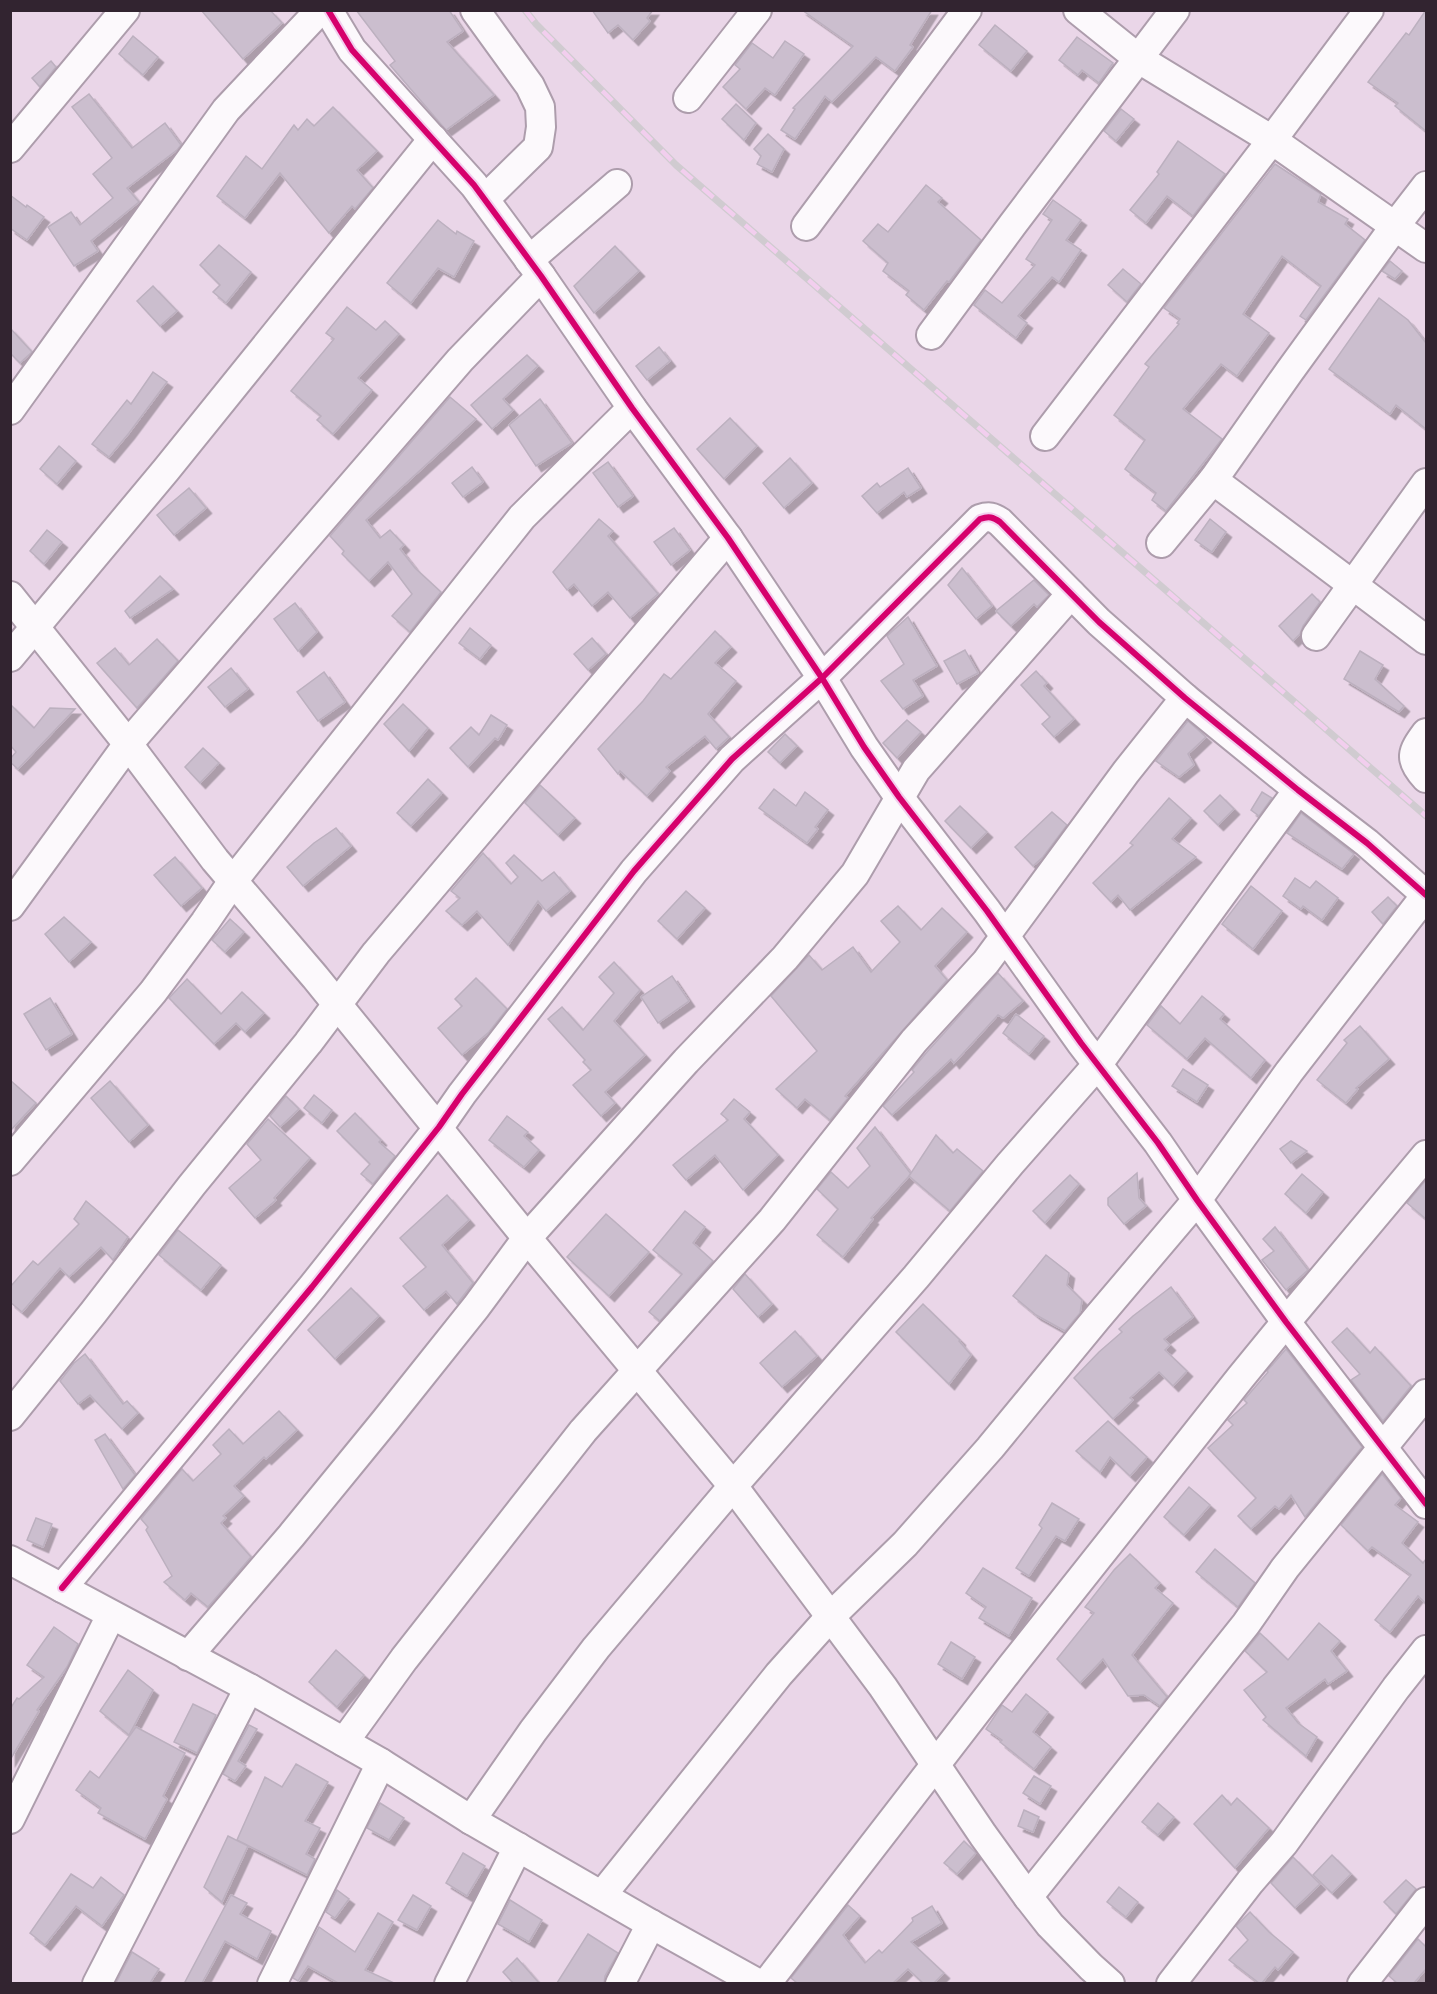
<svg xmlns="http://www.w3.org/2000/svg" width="1437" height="1994" font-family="'Alegreya Sans',sans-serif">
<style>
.building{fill:#cbbece;stroke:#bcb0bf;stroke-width:1.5;filter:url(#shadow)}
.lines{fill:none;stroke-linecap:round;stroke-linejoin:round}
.minor-casing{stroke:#ad9dac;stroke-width:32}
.minor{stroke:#fcf9fc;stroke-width:28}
.rail-casing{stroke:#d0cbd0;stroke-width:7}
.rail{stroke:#f2ceee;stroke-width:4.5;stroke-dasharray:14;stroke-linecap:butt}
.cycleway-casing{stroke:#f2ceee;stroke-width:10}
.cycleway{stroke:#d6006c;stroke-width:6}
</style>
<defs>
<filter id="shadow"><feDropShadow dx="5.5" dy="5.5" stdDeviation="0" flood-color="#0004"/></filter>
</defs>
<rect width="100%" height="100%" fill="#ead6e8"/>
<!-- building -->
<g class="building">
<path d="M201,10H270L282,23L243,59Z"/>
<path d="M356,10H449L463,31L447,42L494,95L446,130L390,65L395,61Z"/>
<path d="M592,10H653L647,18L650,21L633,40L618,25L608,33Z"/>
<path d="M802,10H932L910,45L913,47L895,71L876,57L832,102L825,96L795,139L781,130L795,109L793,108L853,46Z"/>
<path d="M1426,10V131L1395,106L1398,103L1368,82L1406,33L1409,35Z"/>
<path d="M995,25L1027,51L1011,71L979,45Z"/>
<path d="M133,36L158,57L143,75L119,54Z"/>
<path d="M1077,37L1113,63L1099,83L1082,70L1078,75L1059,60Z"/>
<path d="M785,41L804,54L775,95L765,88L746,109L723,87L740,69L735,65L752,43L773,58Z"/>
<path d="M51,61L56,67L40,87L32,78Z"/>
<path d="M89,94L132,148L165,123L181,145L177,150L127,188L139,202L91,241L98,251L74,266L48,227L71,212L80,225L113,198L93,174L112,158L72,107Z"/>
<path d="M736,104L756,123L744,140L722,119Z"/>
<path d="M333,107L377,151L357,170L373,188L355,209L352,206L329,233L280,173L245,218L217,196L246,156L262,169L294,125L298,130L307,119L314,126Z"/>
<path d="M1121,109L1134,119L1116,141L1104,131Z"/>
<path d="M768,134L784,149L772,172L757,164L761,156L754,149Z"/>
<path d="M1178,141L1225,174L1193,216L1167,196L1146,223L1130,210L1159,174L1157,172Z"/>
<path d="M1275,164L1321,194L1318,202L1348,219L1345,224L1365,240L1306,320L1300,316L1321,286L1282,256L1243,314L1269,333L1237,376L1221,364L1183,409L1222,439L1166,511L1152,500L1156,493L1125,469L1145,440L1114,415L1149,367L1145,364L1179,324L1177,323L1180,319L1164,308Z"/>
<path d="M926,185L942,198L938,202L981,240L949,282L947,281L924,310L906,295L909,291L883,271L888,263L863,241L878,224L888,232Z"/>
<path d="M10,195L26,207L27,205L44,217L27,240L10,228Z"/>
<path d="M1053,200L1081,220L1066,240L1081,250L1059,282L1052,277L1018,316L1027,323L1016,338L974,305L985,290L1002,303L1035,265L1026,259L1052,220L1043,214Z"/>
<path d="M438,220L456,234L457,231L474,241L454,277L438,268L411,303L387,283Z"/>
<path d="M219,245L251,272L226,303L213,292L220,285L200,265Z"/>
<path d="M615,246L639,271L594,313L574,286Z"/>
<path d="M1390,261L1402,271L1395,279L1382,271Z"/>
<path d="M1123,269L1141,284L1127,302L1108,285Z"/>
<path d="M153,286L177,311L160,326L137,301Z"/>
<path d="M1379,298L1408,320L1426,343V429L1396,405L1390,414L1329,369Z"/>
<path d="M347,307L376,330L385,321L399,334L358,378L372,390L333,434L317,420L321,416L291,391L334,339L326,333Z"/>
<path d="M10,328L32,352L20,363L10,353Z"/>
<path d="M659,347L670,361L647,380L636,366Z"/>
<path d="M527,355L538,366L503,399L513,410L492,429L471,405Z"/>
<path d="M153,372L167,382L129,433L109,457L92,444L127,400L131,404Z"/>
<path d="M450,397L476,419L366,520L380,538L390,530L404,545L400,549L415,568L441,592L410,632L392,616L412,594L388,562L369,581L342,554L344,551L330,536Z"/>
<path d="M540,399L572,443L536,466L509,425Z"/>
<path d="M730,418L757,446L724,479L697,449Z"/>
<path d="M59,446L76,461L57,484L40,469Z"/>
<path d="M790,458L812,483L784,508L763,483Z"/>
<path d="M608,462L633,496L618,507L593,473Z"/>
<path d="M472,467L483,482L463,497L452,483Z"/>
<path d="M908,468L921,488L907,497L904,492L877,513L862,496L877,483L880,487Z"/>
<path d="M189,488L206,508L174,535L157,515Z"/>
<path d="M599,519L613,531L608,536L658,594L630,618L608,592L592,606L574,584L567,590L553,572Z"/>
<path d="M1210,519L1226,532L1212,552L1195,540Z"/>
<path d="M674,528L690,550L671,565L654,542Z"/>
<path d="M47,530L62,542L44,564L30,551Z"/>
<path d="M962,568L992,606L976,619L948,585Z"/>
<path d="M160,576L173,589L130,618L125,611Z"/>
<path d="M1034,580L1049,595L1037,607L1034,604L1011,626L996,611Z"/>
<path d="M1312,594L1320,602L1303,626L1300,634L1293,641L1279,626Z"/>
<path d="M295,603L317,632L298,651L274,619Z"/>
<path d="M908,617L937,666L913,680L923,696L903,709L881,681L904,664L887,636Z"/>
<path d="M470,628L491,645L480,659L459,643Z"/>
<path d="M715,631L731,647L715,663L736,681L708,714L729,737L716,749L705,736L666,767L670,771L647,796L620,771L618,774L598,749L643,701L664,674L671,679Z"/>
<path d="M592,638L606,654L588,670L574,654Z"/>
<path d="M157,639L178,661L137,708L97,663L115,648L129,665Z"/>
<path d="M965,650L978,673L957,684L944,661Z"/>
<path d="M1360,651L1383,665L1375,679L1404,706L1399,712L1344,679Z"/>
<path d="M231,668L248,689L225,707L208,687Z"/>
<path d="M1036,671L1047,683L1044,686L1074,719L1054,737L1042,724L1050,717L1021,685Z"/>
<path d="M324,672L345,702L318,721L297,692Z"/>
<path d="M10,704L34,728L50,708L75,709L18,769L10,762V759L16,752L10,745Z"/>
<path d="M403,704L428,728L409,751L384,724Z"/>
<path d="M491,715L507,725L498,740L495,738L468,767L450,748L471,727L479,735Z"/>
<path d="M907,720L921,732L897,758L883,743Z"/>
<path d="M1188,721L1206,737L1188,754L1194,765L1179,777L1156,761Z"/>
<path d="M785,734L797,746L780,763L768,752Z"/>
<path d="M203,748L219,763L200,783L185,767Z"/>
<path d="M428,779L442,793L411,826L397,813Z"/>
<path d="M540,785L575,818L558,835L525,803Z"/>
<path d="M774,789L796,806L805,792L828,810L815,827L818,829L807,843L759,808Z"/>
<path d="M1262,792L1272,798L1259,816L1251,810Z"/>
<path d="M1220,795L1234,809L1218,825L1204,811Z"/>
<path d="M1169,798L1191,818L1172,839L1196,857L1130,910L1118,895L1111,902L1093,883L1133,845L1130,843Z"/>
<path d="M960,806L987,832L971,848L945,821Z"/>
<path d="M1052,812L1067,825L1043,857L1033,866L1015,847Z"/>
<path d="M1301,813L1354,854L1342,869L1287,833Z"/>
<path d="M336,828L351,846L303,886L287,867L314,843Z"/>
<path d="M483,853L511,884L518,877L506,863L514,855L542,881L554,872L570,891L546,911L538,901L508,945L477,911L462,925L446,911L460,898L451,891Z"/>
<path d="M175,857L202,888L181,906L154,875Z"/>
<path d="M1295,878L1310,888L1316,881L1338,898L1322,920L1303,906L1301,909L1283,896Z"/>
<path d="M1251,886L1282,911L1253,949L1222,924Z"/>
<path d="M686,891L705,908L677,939L658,921Z"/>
<path d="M1388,897L1397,906L1383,924L1372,912Z"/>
<path d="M898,906L921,930L942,908L967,932L935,966L947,980L845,1096L848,1098L830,1120L805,1099L797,1108L776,1089L817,1051L771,996L809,955L822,970L853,947L871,972L900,942L881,921Z"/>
<path d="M64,917L91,942L69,962L45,934Z"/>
<path d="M230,919L244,932L225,952L212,940Z"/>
<path d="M614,962L640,990L614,1021L645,1055L605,1092L615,1103L601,1116L573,1085L591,1070L583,1062L585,1060L548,1019L562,1007L583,1030L614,993L599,977Z"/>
<path d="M998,973L1023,1001L1003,1018L998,1015L954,1063L951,1059L892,1115L883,1106L914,1072L912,1070L927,1052Z"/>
<path d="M672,976L689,1001L658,1023L641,997Z"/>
<path d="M476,978L507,1009L489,1032L462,1055L438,1028L462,1006L455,999Z"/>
<path d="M187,979L221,1014L242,992L264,1013L245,1032L236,1023L214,1044L169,998Z"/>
<path d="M1202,996L1224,1014L1220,1019L1265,1060L1251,1078L1205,1038L1187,1059L1147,1025L1161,1006L1180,1024Z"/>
<path d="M50,998L72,1034L46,1050L24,1014Z"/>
<path d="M1016,1014L1044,1036L1029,1054L1003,1033Z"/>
<path d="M1360,1026L1389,1059L1356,1088L1358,1089L1346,1103L1317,1080L1347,1043L1344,1040Z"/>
<path d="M1183,1069L1208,1085L1197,1102L1172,1086Z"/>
<path d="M10,1080L36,1103L10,1131Z"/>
<path d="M110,1081L148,1125L129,1142L91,1098Z"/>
<path d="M314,1095L332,1110L322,1123L304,1108Z"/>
<path d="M286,1096L299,1109L280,1127L270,1116Z"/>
<path d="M734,1099L750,1112L744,1119L778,1155L743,1190L715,1155L686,1180L673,1165L728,1120L721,1114Z"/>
<path d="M355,1113L381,1140L379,1142L395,1156L373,1184L361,1174L370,1164L337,1131Z"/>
<path d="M507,1116L528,1132L524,1136L539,1150L524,1167L489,1140Z"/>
<path d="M268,1119L310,1158L274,1198L276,1200L255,1218L229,1188L261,1160L247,1144Z"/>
<path d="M875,1127L911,1174L871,1218L873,1219L843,1257L817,1235L838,1209L817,1189L831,1172L848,1188L870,1166L857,1148Z"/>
<path d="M936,1135L953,1153L957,1149L983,1171L950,1211L909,1176Z"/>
<path d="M1291,1141L1307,1151L1291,1163L1280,1149Z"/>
<path d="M1137,1173L1139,1198L1146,1206L1124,1224L1108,1205V1198Z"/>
<path d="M1302,1174L1323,1192L1306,1213L1285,1194Z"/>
<path d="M1070,1175L1079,1184L1045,1223L1033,1211Z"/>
<path d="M1426,1180V1219L1407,1203Z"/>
<path d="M447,1195L469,1220L442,1245L473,1283L457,1304L446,1291L424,1310L403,1286L426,1267L400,1238Z"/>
<path d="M86,1201L128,1237L113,1260L101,1247L69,1277L60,1268L22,1312L10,1302V1287L33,1261L38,1265L79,1224L74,1219Z"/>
<path d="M685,1211L705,1227L693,1243L713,1261L660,1321L649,1312L682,1274L653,1250Z"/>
<path d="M606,1214L649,1252L609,1296L567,1257Z"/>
<path d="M1275,1227L1308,1270L1286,1290L1262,1260L1274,1251L1263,1239Z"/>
<path d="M178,1230L221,1265L201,1290L159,1255Z"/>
<path d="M1046,1255L1069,1273L1067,1285L1082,1300L1080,1313L1065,1331L1036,1315L1013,1296Z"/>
<path d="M745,1274L772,1304L758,1317L733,1289Z"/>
<path d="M1171,1287L1193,1317L1164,1339L1170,1345L1165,1350L1187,1371L1173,1386L1159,1372L1130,1398L1133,1400L1113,1419L1074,1378L1099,1352L1122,1332L1119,1329L1133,1316Z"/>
<path d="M351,1288L379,1316L335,1359L308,1330Z"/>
<path d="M923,1304L960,1340L959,1341L971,1355L949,1384L896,1332Z"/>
<path d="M1347,1328L1370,1353L1375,1347L1411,1386L1383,1421L1351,1380L1360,1374L1332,1342Z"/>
<path d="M795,1331L817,1356L782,1387L760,1363Z"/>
<path d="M1286,1349L1362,1447L1305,1517L1291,1495L1279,1509L1275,1506L1251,1529L1238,1516L1256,1498L1208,1448L1233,1425L1228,1420L1247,1403L1244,1400L1268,1372L1267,1371Z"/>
<path d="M85,1354L123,1404L127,1401L138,1413L122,1429L90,1395L78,1404L60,1381L74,1363Z"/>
<path d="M279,1411L297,1430L266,1459L264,1457L234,1486L244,1496L223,1516L226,1518L221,1523L251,1557L208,1607L191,1593L185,1600L164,1582L172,1576L146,1530L148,1527L141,1519L182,1469L193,1481L221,1454L213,1445L229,1429L243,1444Z"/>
<path d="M1108,1421L1147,1457L1130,1476L1110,1457L1100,1472L1076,1451Z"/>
<path d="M105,1434L135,1475L123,1489L95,1440Z"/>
<path d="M1382,1474L1401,1498L1395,1505L1418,1522L1402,1543L1423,1563L1426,1559V1604L1418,1596L1390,1632L1375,1620L1411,1575L1372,1547L1368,1551L1341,1525Z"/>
<path d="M1189,1487L1210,1505L1184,1535L1164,1517Z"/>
<path d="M1052,1503L1079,1519L1065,1541L1056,1536L1029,1576L1016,1568L1042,1528L1039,1525Z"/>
<path d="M36,1518L52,1524L43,1547L27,1540Z"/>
<path d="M1215,1549L1255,1583L1238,1607L1196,1572Z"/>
<path d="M1130,1554L1160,1583L1155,1588L1173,1603L1132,1655L1167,1697L1160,1706L1144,1695L1128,1696L1103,1659L1080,1683L1057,1659L1094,1613L1085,1607L1114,1570Z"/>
<path d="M983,1568L1032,1598L1009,1636L979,1618L986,1607L966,1593Z"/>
<path d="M1319,1623L1340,1641L1331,1651L1347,1671L1328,1684L1325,1679L1286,1708L1298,1723L1317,1737L1306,1756L1263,1720L1266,1717L1244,1690L1267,1672L1245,1651L1260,1633L1288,1660Z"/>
<path d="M54,1627L78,1644L67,1667L37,1710L39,1711L10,1760V1709L17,1698L19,1699L44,1677L27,1665Z"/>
<path d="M951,1642L975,1657L962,1679L938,1664Z"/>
<path d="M336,1650L364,1675L337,1707L309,1682Z"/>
<path d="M128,1670L153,1690L129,1735L100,1711Z"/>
<path d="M1026,1694L1048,1712L1033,1732L1051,1747L1034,1769L1000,1742L1002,1740L986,1729L1002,1705L1012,1712Z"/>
<path d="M193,1704L216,1715L197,1753L174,1742Z"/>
<path d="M249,1725L257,1729L238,1761L246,1766L235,1781L223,1774Z"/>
<path d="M136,1727L185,1753L163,1796L167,1799L145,1839L98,1813L101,1808L76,1790L90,1771L99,1778Z"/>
<path d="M296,1764L328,1782L305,1821L320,1828L306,1854L315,1859L307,1875L237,1840L265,1777L282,1787Z"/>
<path d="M1034,1776L1051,1786L1040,1804L1023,1793Z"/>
<path d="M1222,1795L1231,1805L1237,1798L1269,1828L1235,1868L1194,1824Z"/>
<path d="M380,1803L404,1818L389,1840L367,1828Z"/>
<path d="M1158,1803L1174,1817L1158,1835L1142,1822Z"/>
<path d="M1024,1810L1039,1817L1033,1832L1018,1826Z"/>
<path d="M228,1836L248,1846L222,1902L204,1887Z"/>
<path d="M964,1841L976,1853L957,1874L944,1863Z"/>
<path d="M463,1853L485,1866L467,1896L446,1883Z"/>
<path d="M1332,1855L1351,1874L1332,1893L1313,1875Z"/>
<path d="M1293,1857L1320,1884L1295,1908L1271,1883Z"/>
<path d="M71,1874L93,1888L101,1877L124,1895L102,1926L76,1906L45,1945L30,1933Z"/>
<path d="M1406,1880L1416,1889L1396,1914L1384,1902Z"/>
<path d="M1119,1887L1138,1902L1126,1917L1107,1902Z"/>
<path d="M337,1890L349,1899L335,1918L326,1912Z"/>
<path d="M231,1895L247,1903L240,1914L271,1931L257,1959L225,1941L202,1983H187L185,1982Z"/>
<path d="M413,1895L431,1906L417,1930L398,1920Z"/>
<path d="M510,1900L542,1920L529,1942L498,1924Z"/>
<path d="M848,1905L860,1916L843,1935L865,1963L879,1950L882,1953L913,1921L912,1918L932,1906L942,1923L911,1942L944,1973L934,1983H923L908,1969L893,1983H797L791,1978Z"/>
<path d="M1250,1912L1269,1932L1293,1952L1278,1970L1275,1967L1262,1983H1259L1229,1960L1248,1940L1236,1926Z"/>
<path d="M378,1913L393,1922L365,1970L394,1983H338L308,1966L298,1981L293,1978L319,1927L355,1952Z"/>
<path d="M588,1934L618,1953L605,1976L604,1983H557Z"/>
<path d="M1418,1939L1426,1947V1969L1414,1983H1397L1389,1976Z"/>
<path d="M132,1952L159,1969L150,1983H116Z"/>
<path d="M517,1958L539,1983H513L503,1972Z"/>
</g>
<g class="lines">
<!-- minor casing -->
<g class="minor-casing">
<g id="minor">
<path d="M328,10L352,50L474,185L541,276L632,408L728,538L822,678L864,747L899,797L987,911L1081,1043L1158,1143L1197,1200L1286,1322L1426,1504"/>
<path d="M475,10L530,86L540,107L541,127L538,147L485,199"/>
<path d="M1078,10L1139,59L1272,140L1426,248"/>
<path d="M688,98L757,10"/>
<path d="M10,148L125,10"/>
<path d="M806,226L967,10"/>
<path d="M529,260L617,184"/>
<path d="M931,335L1013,224L1175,10"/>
<path d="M10,410L226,110L320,10"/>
<path d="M1045,436L1272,140L1369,10"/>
<path d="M1213,480L1426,640"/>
<path d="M1161,543L1213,480L1289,372L1395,226L1426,186"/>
<path d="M10,596L128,744L215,860L315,977L527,1238L733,1486L883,1687L983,1835L1028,1897L1050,1925L1091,1967L1110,1984"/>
<path d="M1316,636L1426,483"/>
<path d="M10,657L166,470L433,139"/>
<path d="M1426,733C1412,752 1408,759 1426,778"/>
<path d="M10,906L128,744L460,360L541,276"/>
<path d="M10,1161L153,992L205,922L233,881L522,517L632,408"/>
<path d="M10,1416L93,1313L192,1185L308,1043L376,953L728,538"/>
<path d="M10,1560L249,1688L381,1763L471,1820L651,1924L759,1984"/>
<path d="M62,1588L312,1287L439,1127L462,1094L634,871L732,759L822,678L980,519C989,516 993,517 1000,522L1099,622L1185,698L1298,790L1367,843L1426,895"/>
<path d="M188,1656L291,1536L385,1421L476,1307L527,1238L686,1061L785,958L855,874L916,770L1071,594"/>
<path d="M344,1742L404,1659L583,1431L772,1220L914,1041L986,962L1126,772L1185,698"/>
<path d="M10,1819L111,1615"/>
<path d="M471,1820L533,1731L596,1648L733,1486L916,1277L1010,1164L1098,1064L1298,790"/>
<path d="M602,1895L779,1674L830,1617L905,1544L990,1448L1097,1318L1197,1200L1289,1072L1426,895"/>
<path d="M1028,1897L1246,1624L1285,1568L1426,1394"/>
<path d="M97,1984L249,1688"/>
<path d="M272,1984L381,1763"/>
<path d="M449,1984L518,1847"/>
<path d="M620,1984L651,1924"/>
<path d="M766,1984L1011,1667L1241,1377L1286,1322L1426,1155"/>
<path d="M1171,1984L1250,1882L1284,1843L1396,1688L1426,1650"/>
<path d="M1362,1984L1426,1902"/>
</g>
</g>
<!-- minor -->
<use href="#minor" class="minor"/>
<!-- rail casing -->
<g class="rail-casing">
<path id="rail" d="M525,10L536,24L676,165L1426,816"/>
</g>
<!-- rail -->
<use href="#rail" class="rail"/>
<!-- cycleway casing -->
<g class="cycleway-casing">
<g id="cycleway">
<path d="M328,10L352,50L474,185L541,276L632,408L728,538L822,678L864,747L899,797L987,911L1081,1043L1158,1143L1197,1200L1286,1322L1426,1504"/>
<path d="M62,1588L312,1287L439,1127L462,1094L634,871L732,759L822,678L980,519C989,516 993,517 1000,522L1099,622L1185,698L1298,790L1367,843L1426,895"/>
</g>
</g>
<!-- cycleway -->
<use href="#cycleway" class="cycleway"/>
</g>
<!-- border -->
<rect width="1437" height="1994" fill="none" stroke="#322430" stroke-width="24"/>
</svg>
